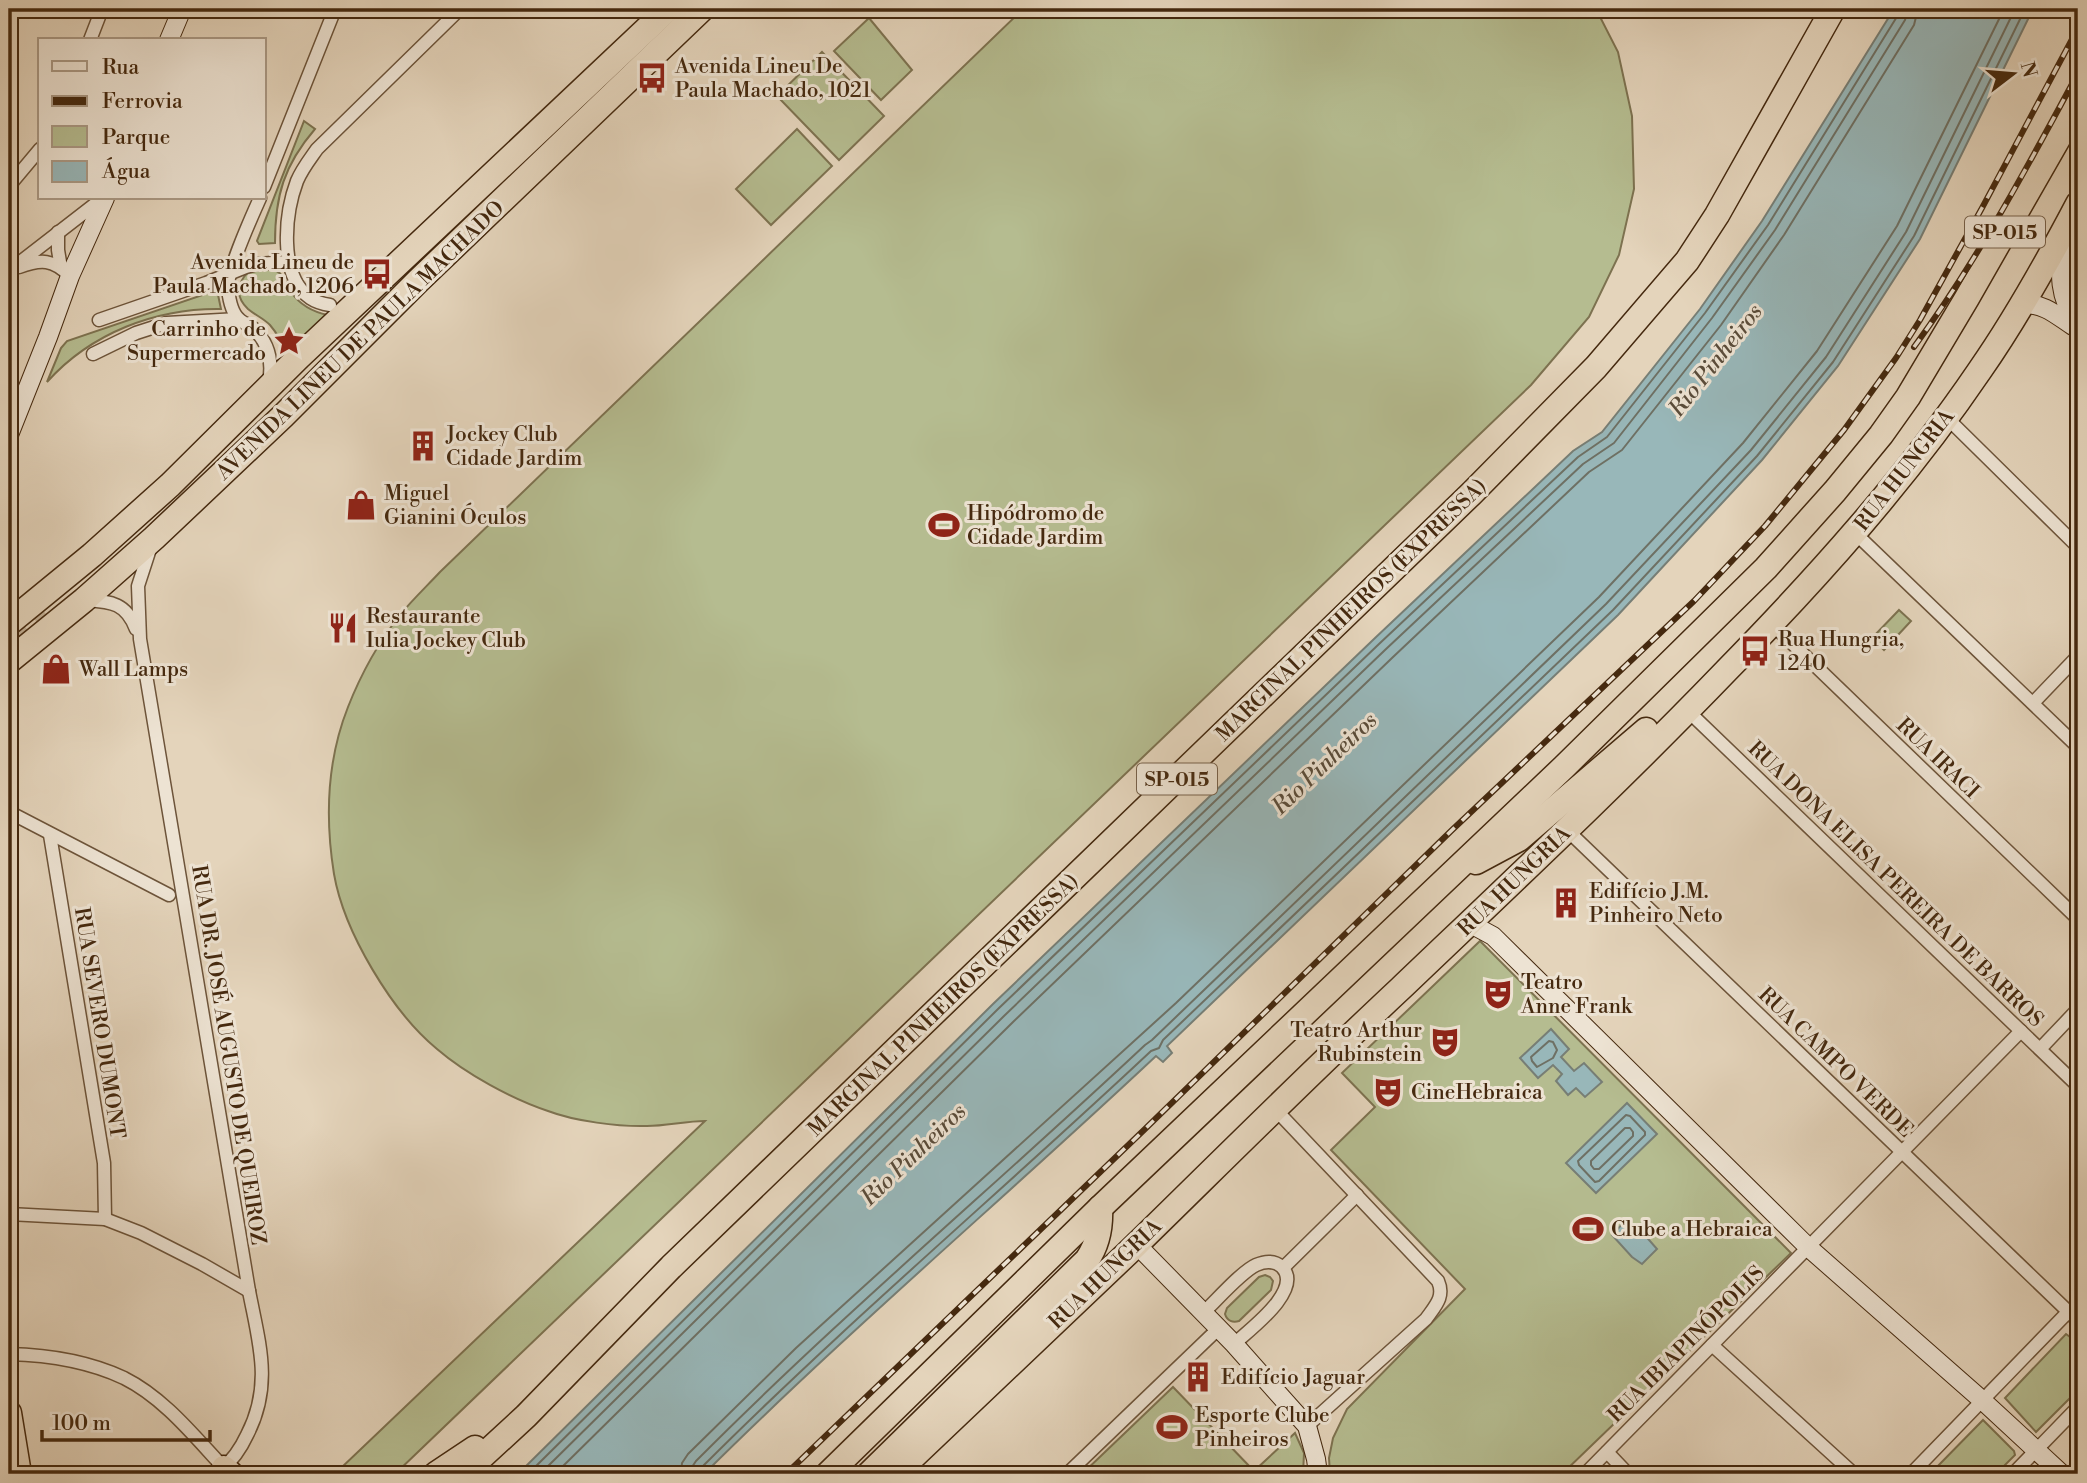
<svg xmlns="http://www.w3.org/2000/svg" width="2087" height="1483" font-family="'Libre Bodoni',serif">
<style>
.green{fill:#b5bc90;stroke:#7d7250;stroke-width:2}
.water{fill:#98b7b9;stroke:#777e75;stroke-width:2}
.lines{fill:none;stroke-linecap:round;stroke-linejoin:round}
.shore{stroke:#6e7064;stroke-width:2}
.highway-tunnel{stroke:#c4b299;stroke-width:24;stroke-dasharray:24 12;stroke-linecap:butt}
.street-casing{stroke:#6d543a;stroke-width:15}
.secondary-casing{stroke:#45290f;stroke-width:20}
.highway-casing{stroke:#45290f;stroke-width:27}
.street{stroke:#ede3d3;stroke-width:12}
.secondary{stroke:#ede3d3;stroke-width:18}
.highway{stroke:#e4d4bb;stroke-width:24}
.rail-casing{stroke:#45290f;stroke-width:6}
.rail{stroke:#ede3d3;stroke-width:3.5;stroke-dasharray:10;stroke-linecap:butt}
.labels{text-anchor:middle;stroke-width:6;stroke-linejoin:round;paint-order:stroke}
.shield{fill:#ede3d3;stroke:#77614a;stroke-width:2}
.shield-label{font-size:19px;font-weight:bold;fill:#45290f}
.poi-label{font-size:21px;fill:#45290f;stroke:#ede3d3;text-anchor:start}
.street-label{font-size:21px;fill:#45290f;stroke:#ede3d3}
.water-label{font-size:23px;font-style:italic;fill:#5a4c3a;stroke:#ede3d3}
</style>
<rect width="100%" height="100%" fill="#e4d4bb"/>
<filter id="stains"><feTurbulence type="fractalNoise" baseFrequency=".00286" numOctaves="4"/><feColorMatrix values="0 0 0 0 .2 0 0 0 0 .09 0 0 0 0 .02 0 0 0 .5 -.17"/></filter>
<radialGradient id="worn" r=".72"><stop offset=".6" stop-color="#630" stop-opacity="0"/><stop offset="1" stop-color="#630" stop-opacity=".3"/></radialGradient>
<!-- green -->
<g class="green">
<path d="M1023,9H1596L1618,52L1632,116L1634,189L1619,255L1589,317L1531,385L395,1474H347L341,1468L705,1121C686,1121 666,1126 647,1126C619,1127 574,1121 548,1111C512,1099 466,1074 437,1049C392,1012 344,932 334,874C325,818 327,760 348,707C361,674 378,643 400,615C412,600 427,586 440,572Z"/>
<path d="M869,18L912,70L881,100L834,51Z"/>
<path d="M822,52L884,116L839,160L777,96Z"/>
<path d="M304,121L315,129C284,165 275,196 275,243L259,244L257,241Z"/>
<path d="M797,129L832,166L771,225L736,189Z"/>
<path d="M254,268C260,268 269,267 275,270C285,275 286,284 291,292C300,305 313,312 328,315L285,355C282,343 278,334 270,325C263,318 255,315 248,309C233,295 238,278 254,268Z"/>
<path d="M217,290L221,309C156,308 91,333 47,382L61,348L67,341Z"/>
<path d="M1899,610L1911,621L1884,650L1872,638Z"/>
<path d="M1480,941L1791,1253L1562,1474H1330L1329,1458L1333,1438L1347,1409L1465,1289L1331,1150L1375,1107L1342,1073Z"/>
<path d="M1265,1275L1270,1277L1273,1281L1271,1290L1239,1321C1233,1323 1227,1321 1225,1314L1227,1308L1259,1277Z"/>
<path d="M2066,1334L2078,1343V1390L2036,1432L2005,1398Z"/>
<path d="M1173,1387L1254,1471L1295,1433L1304,1453L1303,1474H1082Z"/>
<path d="M1983,1420L2014,1451L2015,1455L1996,1474H1930Z"/>
</g>
<!-- water -->
<g class="water">
<path d="M1894,9H2033L1920,239L1838,366L1762,460L1618,615L1167,1046L1172,1053L1163,1062L1156,1056C1007,1196 850,1329 704,1474H518L993,1004L1374,639L1573,451L1602,432L1700,309L1762,221Z"/>
<path d="M1551,1029L1569,1049L1561,1057L1574,1071L1584,1063L1602,1082L1585,1097L1576,1088L1568,1095L1556,1081L1562,1074L1553,1065L1538,1078L1520,1058Z"/>
<path d="M1627,1103L1657,1134L1596,1193L1566,1163Z"/>
<path d="M1626,1220L1643,1233L1657,1249L1642,1264L1632,1257L1612,1235Z"/>
</g>
<g class="lines">
<!-- shore -->
<g class="shore">
<path d="M1549,1041L1553,1042L1557,1050L1553,1058L1537,1067L1532,1061L1531,1057Z"/>
<path d="M1626,1115L1630,1116L1645,1132V1135L1599,1181L1595,1182L1579,1165L1578,1161Z"/>
<path d="M1625,1128H1630L1633,1132V1136L1599,1169H1594L1591,1165V1161Z"/>
<path d="M528,1474L998,1009L1379,644L1578,457L1607,437L1705,313L1768,225L1898,15L1899,9"/>
<path d="M540,1474L1004,1016L1385,650L1583,464L1614,443L1712,318L1775,230L1905,20L1908,9"/>
<path d="M555,1474L1012,1023L1392,658L1589,472L1622,450L1721,325L1784,235L1914,25L1918,9"/>
<path d="M681,1474L682,1463L688,1454L796,1348L1176,1003L1599,597L1743,443L1817,351L1897,226L2004,9"/>
<path d="M691,1474L692,1467L696,1461C840,1316 996,1185 1145,1045L1152,1040L1606,604L1751,450L1826,357L1906,232L2015,9"/>
<path d="M700,1474L703,1466C847,1322 1002,1191 1151,1051L1159,1048L1163,1040L1613,610L1757,456L1833,362L1914,236L2025,9"/>
</g>
<!-- highway-tunnel -->
<path class="highway-tunnel" d="M9,645L46,614"/>
<!-- street casing -->
<g class="street-casing">
<g id="street">
<path d="M9,12L11,9"/>
<path d="M9,33L10,38L9,61"/>
<path d="M90,40L102,9"/>
<path d="M9,186L40,149"/>
<path d="M264,187L335,9"/>
<path d="M260,198C252,216 226,273 228,289C229,298 232,313 239,319C243,323 249,325 253,328C269,343 273,361 269,382"/>
<path d="M58,232V250L61,268"/>
<path d="M19,267C41,259 53,259 70,276"/>
<path d="M10,270L103,198"/>
<path d="M330,305C323,304 316,302 310,298C278,275 285,213 297,181C302,169 310,159 317,149L460,9"/>
<path d="M99,320L206,283L246,267L257,264L288,262"/>
<path d="M93,354L136,333L167,323L238,319"/>
<path d="M1946,417L2078,547"/>
<path d="M1855,533L2078,747"/>
<path d="M151,546L138,586L140,639L249,1291C259,1343 273,1385 247,1435C241,1448 233,1460 221,1470"/>
<path d="M87,600C112,602 126,603 136,629"/>
<path d="M1772,624L2078,919"/>
<path d="M2033,703L2078,656"/>
<path d="M1688,711L2078,1086"/>
<path d="M9,812L169,895"/>
<path d="M1567,830L2078,1321"/>
<path d="M50,835L104,1163L105,1219"/>
<path d="M2040,1049L2078,1009"/>
<path d="M1274,1108L1438,1281C1445,1297 1435,1306 1426,1319L1307,1426"/>
<path d="M9,1214L105,1219L141,1233L202,1264L249,1291"/>
<path d="M1283,1268L1357,1195"/>
<path d="M1203,1313C1216,1301 1241,1272 1256,1265C1265,1261 1274,1260 1282,1267C1304,1290 1249,1330 1234,1344"/>
<path d="M1712,1345L1854,1474"/>
<path d="M9,1354C48,1355 88,1361 124,1378C164,1398 194,1436 224,1468"/>
<path d="M1607,1452L1628,1474"/>
<path d="M1067,1474L1218,1329"/>
<path d="M1585,1474L2021,1031"/>
<path d="M1911,1474L2068,1312"/>
<path d="M2013,1474L2078,1407"/>
</g>
</g>
<!-- secondary casing -->
<g class="secondary-casing">
<g id="secondary">
<path d="M169,40L182,9"/>
<path d="M2064,240C2059,274 2058,296 2078,326"/>
<path d="M2024,304C2045,304 2056,315 2073,326"/>
<path d="M9,435L48,337L70,276L105,198"/>
<path d="M1469,923L1493,936L1809,1248L1983,1401L2062,1474"/>
<path d="M1136,1244L1234,1344L1307,1426L1316,1459L1318,1474"/>
</g>
</g>
<!-- highway casing -->
<g class="highway-casing">
<g id="highway">
<path d="M9,623L92,555L170,485L299,357L668,9"/>
<path d="M9,661L84,600L154,538L283,416L418,281L702,9"/>
<path d="M1476,862L1519,839L1646,730"/>
<path d="M9,1413L19,1474"/>
<path d="M224,1468L231,1474"/>
<path d="M436,1474L475,1448"/>
<path d="M463,1474L526,1416L671,1267L1472,493L1596,367L1687,261L1717,215L1833,9"/>
<path d="M828,1474L1100,1208L1564,767L1766,568L1835,491L1881,435L1908,397L1967,298L2078,104"/>
<path d="M869,1474L1087,1260C1098,1244 1101,1228 1100,1208"/>
<path d="M895,1474C975,1398 1056,1322 1136,1245C1224,1159 1310,1073 1400,989C1510,884 1621,780 1726,671C1818,577 1906,479 1980,370C2017,317 2048,261 2078,204"/>
</g>
</g>
<!-- street -->
<use href="#street" class="street"/>
<!-- secondary -->
<use href="#secondary" class="secondary"/>
<!-- highway -->
<use href="#highway" class="highway"/>
<!-- rail casing -->
<g class="rail-casing">
<g id="rail">
<path d="M1914,347C1977,261 2028,166 2078,73"/>
<path d="M786,1474L1145,1129L1451,831L1694,601L1765,526L1844,430L1896,358L1920,320L1982,208L2078,28"/>
</g>
</g>
<!-- rail -->
<use href="#rail" class="rail"/>
</g>
<!-- icons -->
<defs>
<g id="bus-bare" transform="scale(2.415)"><path d="M-5-6H5V4H4V6H2V4H-2V6H-4V4H-5ZM-3.5-4V0h7V-4ZM-3.5 1.2v1.5H-2V1.2ZM2 1.2v1.5H3.5V1.2Z" fill="#8f2418" stroke="#ede3d3" stroke-width="2.5" paint-order="stroke"/></g>
<g id="sight-bare" transform="scale(2.415)"><path d="M0-6L1.8-2.2L6-1.7L2.9 1.2L3.7 5.4L0 3.3L-3.7 5.4L-2.9 1.2L-6-1.7L-1.8-2.2Z" fill="#8f2418" stroke="#ede3d3" stroke-width="2.5" paint-order="stroke"/></g>
<g id="building-bare" transform="scale(2.415)"><path d="M-4-6H4V6H1V3H-1V6H-4ZM-2.5-4.3h1.7v1.8h-1.7ZM.8-4.3h1.7v1.8H.8ZM-2.5-1h1.7V.8h-1.7ZM.8-1h1.7V.8H.8Z" fill="#8f2418" stroke="#ede3d3" stroke-width="2.5" paint-order="stroke"/></g>
<g id="shop-bare" transform="scale(2.415)"><path d="M-5-2.5h2.3a2.7 3.5 0 0 1 5.4 0H5L5.5 6h-11ZM-1.5-2.5h3a1.5 2.3 0 0 0-3 0Z" fill="#8f2418" stroke="#ede3d3" stroke-width="2.5" paint-order="stroke"/></g>
<g id="stadium-bare" transform="scale(2.415)"><path d="M0-5a6.5 5 0 1 0 0 10a6.5 5 0 1 0 0-10ZM-3.5-1.8h7v3.6h-7Z" fill="#8f2418" stroke="#ede3d3" stroke-width="2.5" paint-order="stroke"/></g>
<g id="restaurant-bare" transform="scale(2.415)"><path d="M-5-6h1v4h1v-4h1v4h1v-4h1v5L-1.5 .5V6h-2V.5L-5-1ZM5-6V6H3V1.5H1.5Q1.5-4 5-6Z" fill="#8f2418" stroke="#ede3d3" stroke-width="2.5" paint-order="stroke"/></g>
<g id="theatre-bare" transform="scale(2.415)"><path d="M-5-5.5Q0-4 5-5.5V0Q5 5 0 6Q-5 5-5 0ZM-3.3-2.5H-1v1.5H-3.3ZM1-2.5H3.3v1.5H1ZM-2.8 1Q0 5.5 2.8 1Z" fill="#8f2418" stroke="#ede3d3" stroke-width="2.5" paint-order="stroke"/></g>
</defs>
<g fill-rule="evenodd">
<use href="#bus-bare" x="652" y="78"/>
<use href="#bus-bare" x="377" y="274"/>
<use href="#sight-bare" x="289" y="341"/>
<use href="#building-bare" x="423" y="446"/>
<use href="#shop-bare" x="361" y="505"/>
<use href="#stadium-bare" x="944" y="525"/>
<use href="#restaurant-bare" x="343" y="628"/>
<use href="#bus-bare" x="1755" y="651"/>
<use href="#shop-bare" x="56" y="669"/>
<use href="#building-bare" x="1566" y="903"/>
<use href="#theatre-bare" x="1498" y="994"/>
<use href="#theatre-bare" x="1445" y="1042"/>
<use href="#theatre-bare" x="1388" y="1092"/>
<use href="#stadium-bare" x="1588" y="1229"/>
<use href="#building-bare" x="1198" y="1377"/>
<use href="#stadium-bare" x="1172" y="1427"/>
</g>
<g class="labels">
<!-- shield labels -->
<g class="shield">
<rect x="1965" y="216.5" width="80" height="31" rx="5"/>
<rect x="1137" y="763.5" width="80" height="31" rx="5"/>
</g>
<g class="shield-label">
<text x="2005" y="239">SP-015</text>
<text x="1177" y="786">SP-015</text>
</g>
<!-- poi labels -->
<g class="poi-label">
<text x="675" y="73">Avenida Lineu De<tspan x="675" dy="24">Paula Machado, 1021</tspan></text>
<text x="354" y="269" text-anchor="end">Avenida Lineu de<tspan x="354" dy="24">Paula Machado, 1206</tspan></text>
<text x="266" y="336" text-anchor="end">Carrinho de<tspan x="266" dy="24">Supermercado</tspan></text>
<text x="446" y="441">Jockey Club<tspan x="446" dy="24">Cidade Jardim</tspan></text>
<text x="384" y="500">Miguel<tspan x="384" dy="24">Gianini Óculos</tspan></text>
<text x="967" y="520">Hipódromo de<tspan x="967" dy="24">Cidade Jardim</tspan></text>
<text x="366" y="623">Restaurante<tspan x="366" dy="24">Iulia Jockey Club</tspan></text>
<text x="1778" y="646">Rua Hungria,<tspan x="1778" dy="24">1240</tspan></text>
<text x="79" y="676">Wall Lamps</text>
<text x="1589" y="898">Edifício J.M.<tspan x="1589" dy="24">Pinheiro Neto</tspan></text>
<text x="1521" y="989">Teatro<tspan x="1521" dy="24">Anne Frank</tspan></text>
<text x="1422" y="1037" text-anchor="end">Teatro Arthur<tspan x="1422" dy="24">Rubinstein</tspan></text>
<text x="1411" y="1099">CineHebraica</text>
<text x="1611" y="1236">Clube a Hebraica</text>
<text x="1221" y="1384">Edifício Jaguar</text>
<text x="1195" y="1422">Esporte Clube<tspan x="1195" dy="24">Pinheiros</tspan></text>
</g>
<!-- street labels -->
<g class="street-label">
<text transform="translate(360 340) rotate(-44)" y="7">AVENIDA LINEU DE PAULA MACHADO</text>
<text transform="translate(1904 470) rotate(-52)" y="7">RUA HUNGRIA</text>
<text transform="translate(1351 610) rotate(-44)" y="7">MARGINAL PINHEIROS (EXPRESSA)</text>
<text transform="translate(1938 758) rotate(44)" y="7">RUA IRACI</text>
<text transform="translate(1514 881) rotate(-44)" y="7">RUA HUNGRIA</text>
<text transform="translate(1896 884) rotate(44)" y="7">RUA DONA ELISA PEREIRA DE BARROS</text>
<text transform="translate(943 1005) rotate(-44)" y="7">MARGINAL PINHEIROS (EXPRESSA)</text>
<text transform="translate(100 1023) rotate(81)" y="7">RUA SEVERO DUMONT</text>
<text transform="translate(229 1055) rotate(81)" y="7">RUA DR. JOSÉ AUGUSTO DE QUEIROZ</text>
<text transform="translate(1836 1062) rotate(44)" y="7">RUA CAMPO VERDE</text>
<text transform="translate(1105 1274) rotate(-44)" y="7">RUA HUNGRIA</text>
<text transform="translate(1686 1344) rotate(-45)" y="7">RUA IBIAPINÓPOLIS</text>
</g>
<!-- water labels -->
<g class="water-label">
<text transform="translate(1715 360) rotate(-52)" y="8">Rio Pinheiros</text>
<text transform="translate(1324 763) rotate(-44)" y="8">Rio Pinheiros</text>
<text transform="translate(913 1154) rotate(-44)" y="8">Rio Pinheiros</text>
</g>
</g>
<!-- margin -->
<rect width="2087" height="1483" fill="none" stroke="#e4d4bb" stroke-width="35"/>
<rect x="10" y="10" width="2066" height="1462" fill="none" stroke="#45290f" stroke-width="3.5"/>
<rect x="18" y="18" width="2052" height="1448" fill="none" stroke="#45290f" stroke-width="2"/>
<!-- legend -->
<rect x="38" y="38" width="228" height="161" fill="#ede3d3" stroke="#aa9985" stroke-width="2"/>
<rect x="52" y="61" width="35" height="10" fill="#ede3d3" stroke="#aa9985" stroke-width="2"/>
<text x="102" y="74" font-size="21" fill="#45290f">Rua</text>
<rect x="52" y="96" width="35" height="10" fill="#45290f" stroke="#aa9985" stroke-width="2"/>
<text x="102" y="108" font-size="21" fill="#45290f">Ferrovia</text>
<rect x="52" y="126" width="35" height="21" fill="#b5bc90" stroke="#aa9985" stroke-width="2"/>
<text x="102" y="144" font-size="21" fill="#45290f">Parque</text>
<rect x="52" y="161" width="35" height="21" fill="#98b7b9" stroke="#aa9985" stroke-width="2"/>
<text x="102" y="178" font-size="21" fill="#45290f">Água</text>
<!-- north arrow -->
<g transform="translate(2013 74) rotate(74)" stroke="#ede3d3" stroke-width="5" paint-order="stroke">
<path d="M0-5L12 26L0 18L-12 26Z" fill="#45290f"/>
<text y="-10" font-size="19" font-weight="bold" text-anchor="middle" fill="#45290f">N</text>
</g>
<!-- scale -->
<path d="M42 1430v10h168v-10" fill="none" stroke="#45290f" stroke-width="3.5"/>
<text x="52" y="1430" font-size="21" fill="#45290f" stroke="#ede3d3" stroke-width="5" paint-order="stroke">100 m</text>
<rect width="100%" height="100%" filter="url(#stains)"/>
<rect width="100%" height="100%" fill="url(#worn)"/>
</svg>
